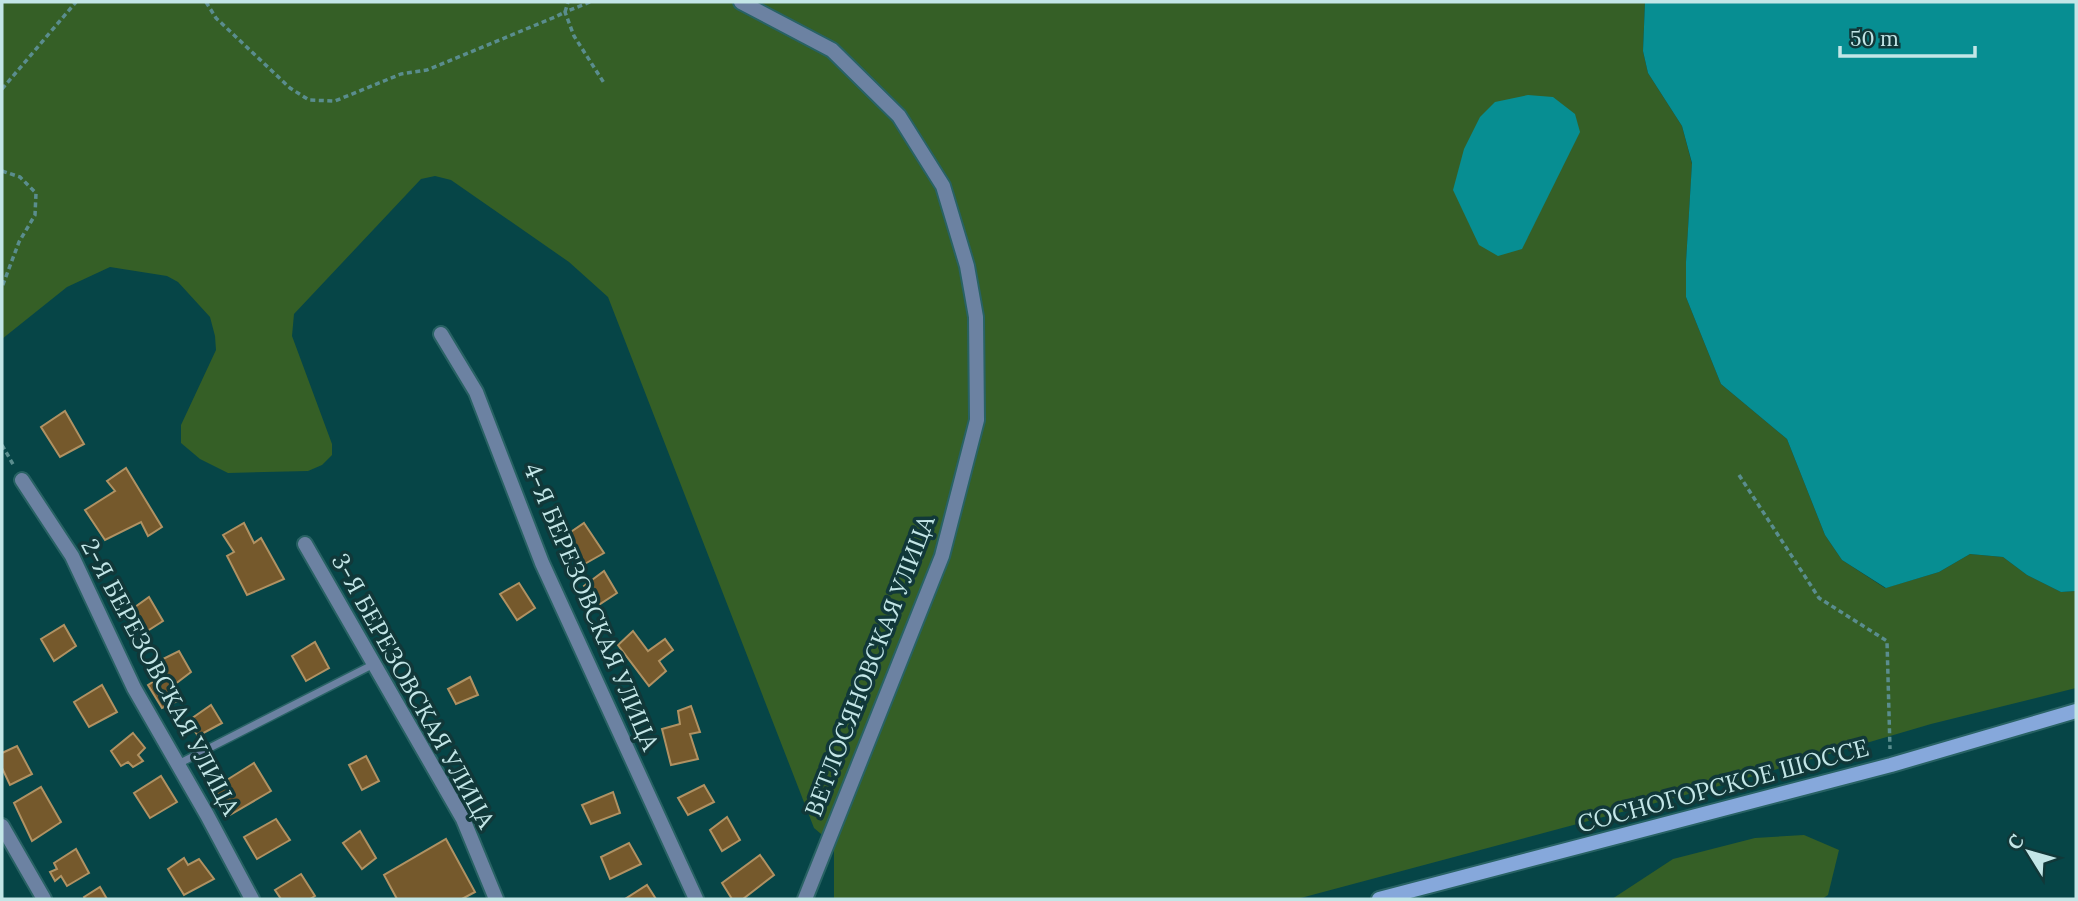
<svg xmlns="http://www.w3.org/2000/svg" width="2078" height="901" font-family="Lora,serif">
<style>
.green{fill:#355f26}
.water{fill:#078e92}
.building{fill:#75592c;stroke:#b09263;stroke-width:2}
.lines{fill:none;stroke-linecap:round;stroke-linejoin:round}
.lane-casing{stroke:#286264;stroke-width:10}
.street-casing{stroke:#286264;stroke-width:18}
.secondary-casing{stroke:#286264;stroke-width:18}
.path{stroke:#5a8d8e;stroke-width:3.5;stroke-dasharray:5 3.5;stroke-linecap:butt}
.lane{stroke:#6c82a2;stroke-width:7}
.street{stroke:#6c82a2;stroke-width:14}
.secondary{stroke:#86a8db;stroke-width:14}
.labels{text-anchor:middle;stroke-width:7;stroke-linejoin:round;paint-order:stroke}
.street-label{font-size:24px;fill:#c3e6e7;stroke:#113839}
</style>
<rect width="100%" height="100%" fill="#064547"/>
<!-- green -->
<g class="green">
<path d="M2,2H1645L1643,51L1648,73L1682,126L1692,164L1686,262V297L1700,332L1721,384L1787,439L1825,535L1842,560L1885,588L1939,572L1970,554L2003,557L2027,575L2061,592L2076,591V688L1931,724L1730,783L1297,899H834V845L814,828L608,297L569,262L451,180L435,176L421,179L294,314L292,336L332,444V455L322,465L308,471L228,473L200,459L181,443V425L216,350L215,336L210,317L178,282L167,276L110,267L67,287L2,339Z"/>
<path d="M1804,835L1839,850L1828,895L1822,899H1612L1673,859L1755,838Z"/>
</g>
<!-- water -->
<g class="water">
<path d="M1645,2H2076V591L2061,592L2027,575L2003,557L1970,554L1939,572L1886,588L1842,560L1825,535L1787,439L1721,384L1700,332L1686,297V262L1692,163L1682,126L1648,73L1643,51Z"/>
<path d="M1528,95L1553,97L1575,114L1580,132L1522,249L1498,256L1479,245L1453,190L1464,149L1480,117L1495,102Z"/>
</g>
<!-- building -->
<g class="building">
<path d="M65,411L84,444L60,457L41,427Z"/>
<path d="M126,468L162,527L148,536L141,522L105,540L85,510L115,491L107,481Z"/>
<path d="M244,523L254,543L261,538L284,579L247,595L227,556L234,552L223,535Z"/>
<path d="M584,523L604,553L581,566L562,538Z"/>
<path d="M604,571L617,593L597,606L584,586Z"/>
<path d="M519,583L535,608L517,620L500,594Z"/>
<path d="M149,597L163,621L141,635L128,612Z"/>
<path d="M64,625L76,646L54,661L41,639Z"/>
<path d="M633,631L648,651L665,639L673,650L659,661L666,671L649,686L618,645Z"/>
<path d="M315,642L329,668L306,681L292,656Z"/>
<path d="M179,651L191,672L174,685L182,699L162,708L148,685L167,673L159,661Z"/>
<path d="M470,677L478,695L456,704L448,689Z"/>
<path d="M102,685L117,712L89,727L74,702Z"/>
<path d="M211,705L222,723L198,736L188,721Z"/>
<path d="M691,706L700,732L690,734L698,759L671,765L662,729L680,724L678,711Z"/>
<path d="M133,733L145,748L138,755L143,761L133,767L128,762L121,766L111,751Z"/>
<path d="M17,746L32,774L10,785L2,768V753Z"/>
<path d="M366,756L379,781L362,790L349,765Z"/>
<path d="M254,763L271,791L230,815L214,788Z"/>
<path d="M161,776L177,802L150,818L134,793Z"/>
<path d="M704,785L714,802L688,815L678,798Z"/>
<path d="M41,787L61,822L32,841L14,803Z"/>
<path d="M613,792L620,813L591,824L582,805Z"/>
<path d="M727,817L740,840L722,851L710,830Z"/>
<path d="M276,819L290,840L257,859L244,837Z"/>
<path d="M360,831L376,858L362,869L343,843Z"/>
<path d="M446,839L475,892L462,899H397L384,875Z"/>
<path d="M629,843L641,864L610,879L601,857Z"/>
<path d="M76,849L89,873L67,886L61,876L55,881L50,872L57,869L54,863Z"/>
<path d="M760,855L774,875L743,899H732L722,883Z"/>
<path d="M184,858L188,865L199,859L214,879L184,895L168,869Z"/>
<path d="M301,874L315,896L310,899H281L275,890Z"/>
<path d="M647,885L656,899H625Z"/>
<path d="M100,887L107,899H85L84,897Z"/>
</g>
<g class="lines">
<!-- lane casing -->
<g class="lane-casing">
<path id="lane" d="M178,764L374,664"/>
</g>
<!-- street casing -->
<g class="street-casing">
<g id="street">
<path d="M741,2L832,50L899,116L943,186L967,266L976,317L977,420L942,556L805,899"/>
<path d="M441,334L476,392L542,563L696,899"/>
<path d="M22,480L72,556L134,688L207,815L252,899"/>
<path d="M305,544L463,819L496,899"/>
<path d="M2,826L44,899"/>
</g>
</g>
<!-- secondary casing -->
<g class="secondary-casing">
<path id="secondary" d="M1379,899L1891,765L2076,711"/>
</g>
<!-- path -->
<g class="path">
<path d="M206,2L216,18L290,88L309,100L335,101L401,74L427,70L555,17L565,12L568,2"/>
<path d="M590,2L565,12L574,36L604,83"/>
<path d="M2,89L76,2"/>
<path d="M2,171L20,177L36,193L35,215L19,242L2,287"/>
<path d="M2,445L14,466"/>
<path d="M1739,475L1819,598L1887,641L1890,749"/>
</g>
<!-- lane -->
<use href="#lane" class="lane"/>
<!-- street -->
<use href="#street" class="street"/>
<!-- secondary -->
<use href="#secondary" class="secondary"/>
</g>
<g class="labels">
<!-- street labels -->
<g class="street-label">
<text transform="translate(591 607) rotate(67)" y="8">4-Я БЕРЕЗОВСКАЯ УЛИЦА</text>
<text transform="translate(870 666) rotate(-69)" y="8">ВЕТЛОСЯНОВСКАЯ УЛИЦА</text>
<text transform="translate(160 677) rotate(62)" y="8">2-Я БЕРЕЗОВСКАЯ УЛИЦА</text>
<text transform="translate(413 691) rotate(61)" y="8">3-Я БЕРЕЗОВСКАЯ УЛИЦА</text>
<text transform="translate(1723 786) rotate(-15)" y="8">СОСНОГОРСКОЕ ШОССЕ</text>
</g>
</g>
<!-- border -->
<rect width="2078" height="901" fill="none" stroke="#c3e6e7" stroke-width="7"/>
<!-- north arrow -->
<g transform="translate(2029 852) rotate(307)" stroke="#113839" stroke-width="5" paint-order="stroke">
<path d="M0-5L12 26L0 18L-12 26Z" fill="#c3e6e7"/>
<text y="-10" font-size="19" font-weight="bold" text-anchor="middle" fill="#c3e6e7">С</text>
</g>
<!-- scale -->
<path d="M1840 46v10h135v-10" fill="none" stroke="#c3e6e7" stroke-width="3.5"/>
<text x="1850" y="46" font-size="21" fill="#c3e6e7" stroke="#113839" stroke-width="5" paint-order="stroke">50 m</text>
</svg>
